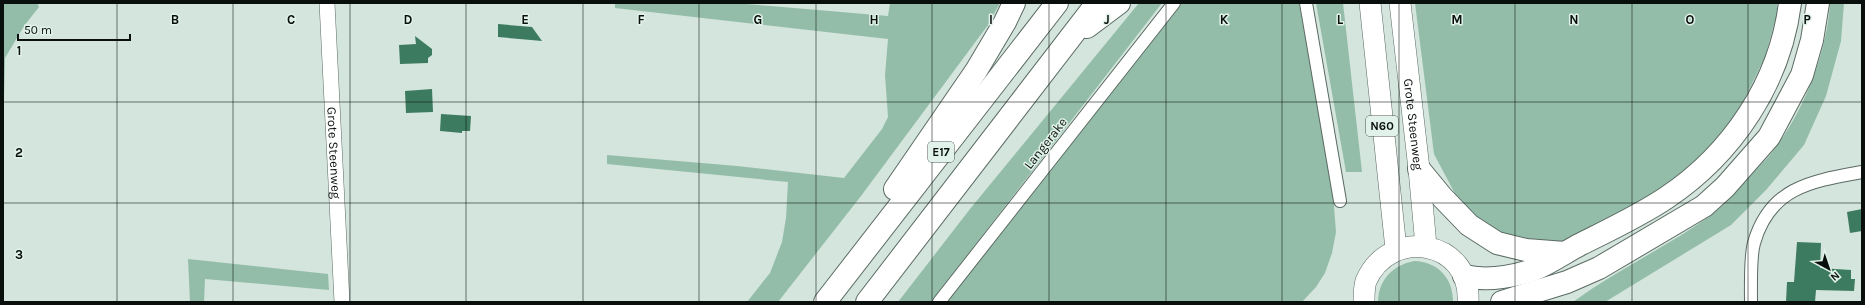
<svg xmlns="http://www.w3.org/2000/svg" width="1865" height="305" font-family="Karla,sans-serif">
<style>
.green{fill:#94bda9}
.building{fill:#3d7b61}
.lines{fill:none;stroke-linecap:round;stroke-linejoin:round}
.minor-casing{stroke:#5b6b63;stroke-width:14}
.tertiary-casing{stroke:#5b6b63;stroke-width:16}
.trunk-casing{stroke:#5b6b63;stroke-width:22}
.motorway-casing{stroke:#5b6b63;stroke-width:24}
.minor{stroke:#fff;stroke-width:12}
.tertiary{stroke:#fff;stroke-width:15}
.trunk{stroke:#fff;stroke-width:21}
.motorway{stroke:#fff;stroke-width:22}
.grid{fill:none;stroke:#090f0c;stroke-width:1;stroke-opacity:0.55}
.labels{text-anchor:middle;stroke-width:3;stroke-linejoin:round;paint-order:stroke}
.shield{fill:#e0f2e9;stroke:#4a534e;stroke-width:1}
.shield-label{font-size:12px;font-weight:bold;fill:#090f0c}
.street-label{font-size:13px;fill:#090f0c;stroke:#e0f2e9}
.grid-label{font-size:13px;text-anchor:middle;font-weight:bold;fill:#090f0c;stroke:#e0f2e9;stroke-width:3;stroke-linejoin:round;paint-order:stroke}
</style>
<rect width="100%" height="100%" fill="#d3e5dc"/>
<!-- green -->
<g class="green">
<path d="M3,3H37L39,7L24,26L5,58L3,137Z"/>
<path d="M615,3H735L888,16L890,3H1000L988,25L861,196L778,302H747L770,273L782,242L786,218L788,182L607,164V155L737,166L844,178L882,129L888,117L885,75L888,39L615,8Z"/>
<path d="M1139,3H1162L931,302H898L970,209Z"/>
<path d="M1180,3H1299L1332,181L1336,232L1332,253L1325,273L1316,287L1302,302H946Z"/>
<path d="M1316,3H1343L1362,172H1346Z"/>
<path d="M1415,3H1777V14L1765,57L1741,106L1723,132L1694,164L1661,190L1590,229L1555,245L1528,244L1485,227L1461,205L1434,154Z"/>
<path d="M1830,3H1844L1841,41L1826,96L1804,145L1766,190L1731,225L1605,302H1573C1618,269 1669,246 1714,213C1724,205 1733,194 1742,185C1751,175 1760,166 1769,156C1802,116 1827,54 1830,3Z"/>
<path d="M188,259L328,274L329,290L205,279L204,302H190Z"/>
<path d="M1414,261C1438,262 1453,278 1453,302H1378C1378,280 1393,265 1414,261Z"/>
</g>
<!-- building -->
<g class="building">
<path d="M498,24L532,27L542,41L498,37Z"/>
<path d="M415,36L432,49V55L428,58V63L400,64L399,45L416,44Z"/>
<path d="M432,89L433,112L406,113L405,91Z"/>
<path d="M441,114L471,116L470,131H462V133L440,131Z"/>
<path d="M1862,209V231L1850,233L1847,212Z"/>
<path d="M1797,242L1821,243L1820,268L1851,270V279H1855L1854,291L1816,290L1815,302H1786L1787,282H1794Z"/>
</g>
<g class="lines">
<!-- minor casing -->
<g class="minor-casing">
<g id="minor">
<path d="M1306,3L1340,201"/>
<path d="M939,302L1174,3"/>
<path d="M1751,302C1751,287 1750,257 1754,243C1770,187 1812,181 1862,172"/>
</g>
</g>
<!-- tertiary casing -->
<g class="tertiary-casing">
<g id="tertiary">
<path id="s1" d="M327,3L342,302"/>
</g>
</g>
<!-- trunk casing -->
<g class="trunk-casing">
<g id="trunk">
<path d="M1370,3L1396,249"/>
<path id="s2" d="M1400,3L1419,169L1426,246"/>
<path d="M1364,302C1364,295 1364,287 1366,281C1390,226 1472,240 1468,302"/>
</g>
</g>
<!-- motorway casing -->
<g class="motorway-casing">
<g id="motorway">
<path d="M1087,27L1119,3"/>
<path d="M1419,169L1442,197L1469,225L1497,243L1526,250L1565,253"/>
<path d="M895,189L976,71L1005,22L1014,3"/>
<path d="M1464,276C1485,281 1510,277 1530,271C1546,266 1565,252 1581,244C1609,230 1639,216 1666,198C1732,154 1780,83 1790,3"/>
<path d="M825,302L1057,3"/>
<path d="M867,302L1097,3"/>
<path d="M1502,302L1567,282L1599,268L1704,206L1725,187L1769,137L1802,75L1812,40L1818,3"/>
</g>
</g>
<!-- minor -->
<use href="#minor" class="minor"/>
<!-- tertiary -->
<use href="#tertiary" class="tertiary"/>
<!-- trunk -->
<use href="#trunk" class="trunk"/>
<!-- motorway -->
<use href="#motorway" class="motorway"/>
</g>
<!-- grid -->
<path class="grid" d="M117,3V302M233,3V302M350,3V302M466,3V302M583,3V302M699,3V302M816,3V302M932,3V302M1049,3V302M1166,3V302M1282,3V302M1399,3V302M1515,3V302M1632,3V302M1748,3V302M3,102H1862M3,203H1862"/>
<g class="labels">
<!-- shield labels -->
<g class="shield">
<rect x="1366" y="116" width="32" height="20" rx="3"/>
<rect x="928" y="142" width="26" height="20" rx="3"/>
</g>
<g class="shield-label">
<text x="1382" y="130">N60</text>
<text x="941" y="156">E17</text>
</g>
<!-- street labels -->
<g class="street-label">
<text dy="5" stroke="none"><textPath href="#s2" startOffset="122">Grote Steenweg</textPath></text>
<text transform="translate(1045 143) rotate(-52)" y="5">Langerake</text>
<text dy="5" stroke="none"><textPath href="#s1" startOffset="150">Grote Steenweg</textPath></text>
</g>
</g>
<g class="grid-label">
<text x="175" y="24">B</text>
<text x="291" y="24">C</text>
<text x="408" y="24">D</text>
<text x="525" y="24">E</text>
<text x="641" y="24">F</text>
<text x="758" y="24">G</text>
<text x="874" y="24">H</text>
<text x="991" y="24">I</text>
<text x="1107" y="24">J</text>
<text x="1224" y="24">K</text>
<text x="1340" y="24">L</text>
<text x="1457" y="24">M</text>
<text x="1574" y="24">N</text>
<text x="1690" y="24">O</text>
<text x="1807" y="24">P</text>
<text x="19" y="55">1</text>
<text x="19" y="157">2</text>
<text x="19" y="259">3</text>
</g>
<!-- border -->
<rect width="1865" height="305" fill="none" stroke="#090f0c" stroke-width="8"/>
<!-- north arrow -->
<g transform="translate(1829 269) rotate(140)" stroke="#e0f2e9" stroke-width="3" paint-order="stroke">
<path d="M0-3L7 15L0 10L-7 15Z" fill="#090f0c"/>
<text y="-6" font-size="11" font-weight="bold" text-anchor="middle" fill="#090f0c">N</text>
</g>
<!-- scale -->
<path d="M18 34v6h112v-6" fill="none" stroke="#090f0c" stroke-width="2"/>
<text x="24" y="34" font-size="12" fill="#090f0c" stroke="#e0f2e9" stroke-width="3" paint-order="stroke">50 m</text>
</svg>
